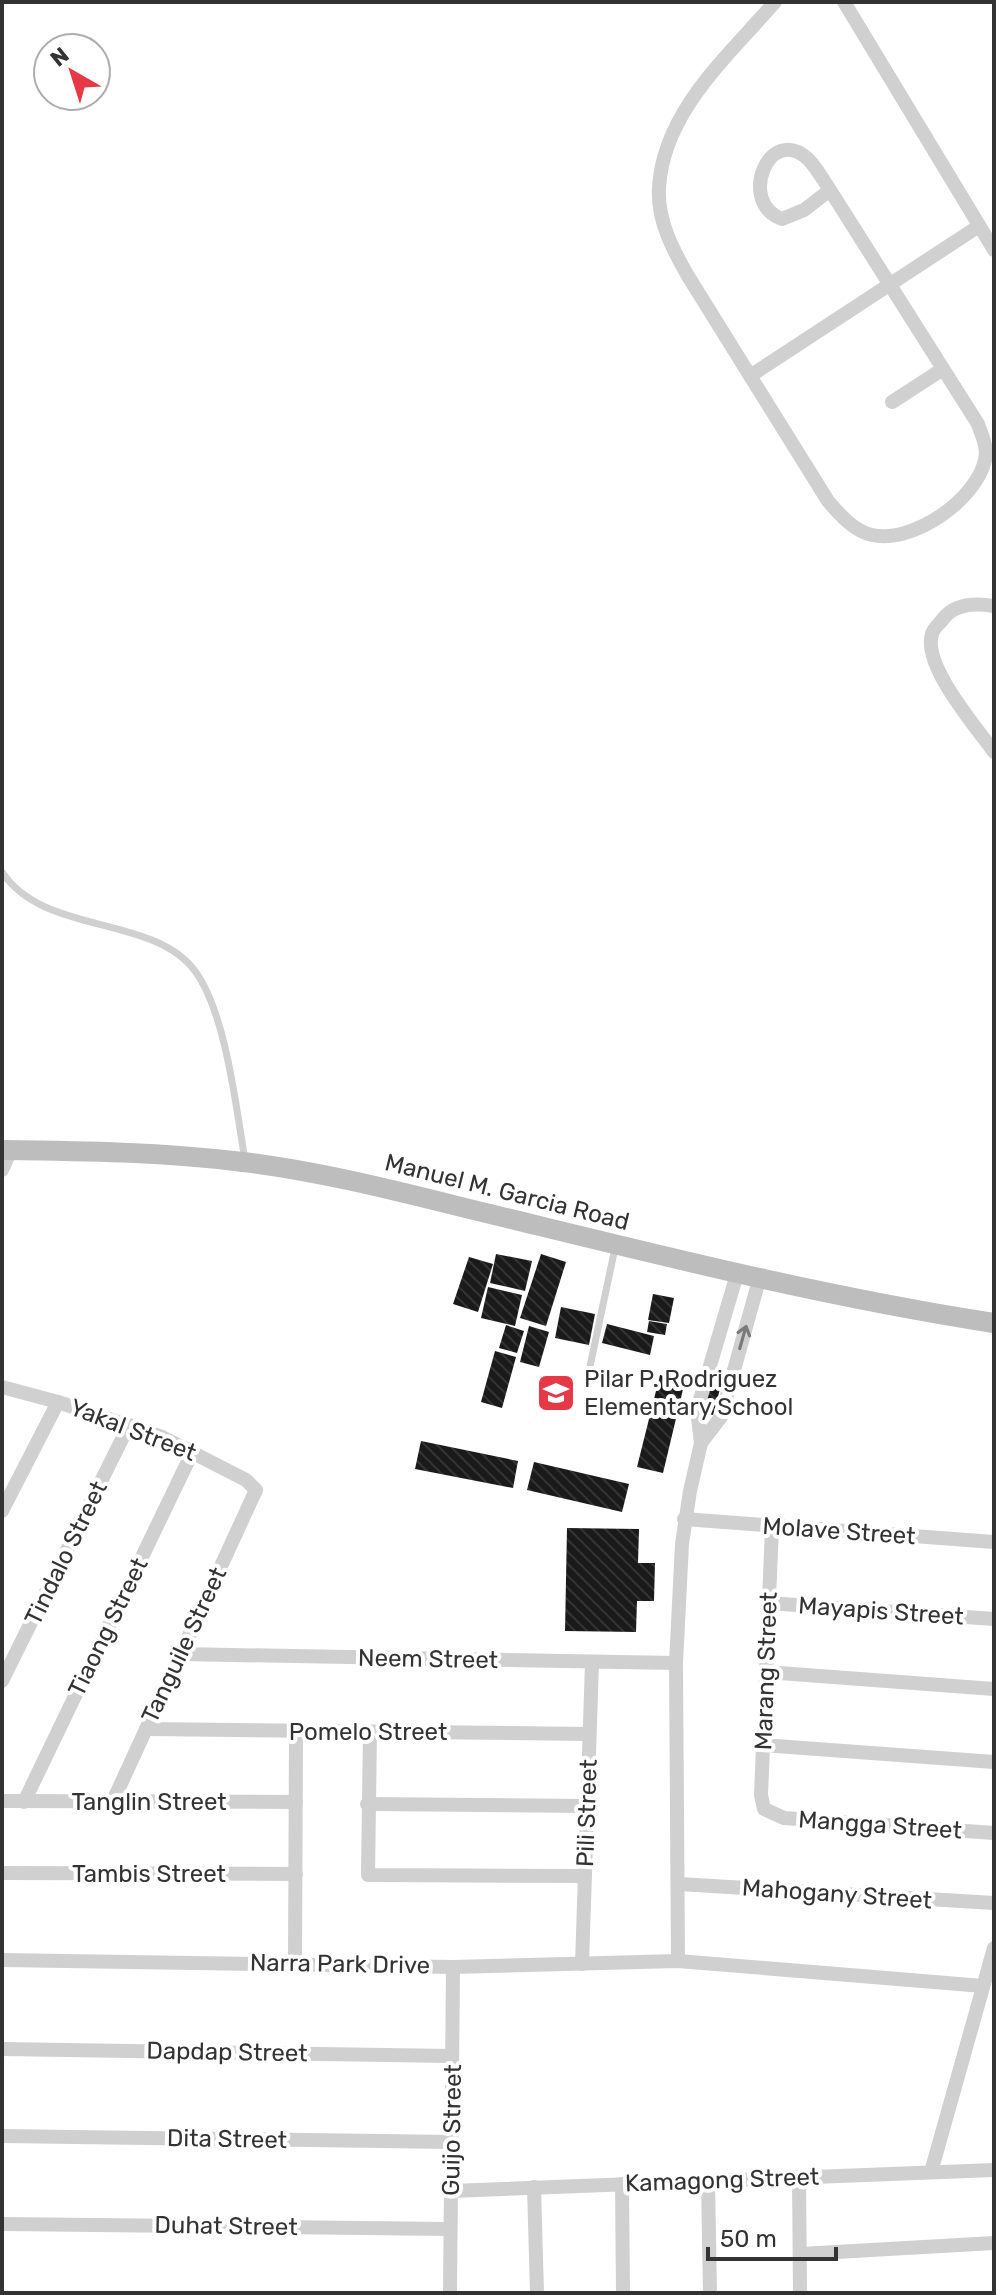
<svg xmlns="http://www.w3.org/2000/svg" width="996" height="2295" font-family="Rubik,sans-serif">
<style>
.building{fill:url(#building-back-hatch)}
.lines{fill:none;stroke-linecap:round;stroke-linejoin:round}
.lane{stroke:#d0d0d0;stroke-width:7}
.street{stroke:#d0d0d0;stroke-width:14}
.secondary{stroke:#bdbdbd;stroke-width:20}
.oneway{stroke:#7a7a7a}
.labels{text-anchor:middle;stroke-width:8;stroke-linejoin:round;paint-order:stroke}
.street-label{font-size:24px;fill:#333;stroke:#fff}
.poi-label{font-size:24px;fill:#333;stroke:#fff;text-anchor:start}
</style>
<defs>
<pattern id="building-back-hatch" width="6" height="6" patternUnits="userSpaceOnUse" patternTransform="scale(2)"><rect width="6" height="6" fill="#1a1a1a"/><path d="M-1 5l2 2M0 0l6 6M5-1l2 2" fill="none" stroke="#333"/></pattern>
</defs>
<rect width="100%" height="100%" fill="#fff"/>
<!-- building -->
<g class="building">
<path d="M496,1254L532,1261L525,1291L490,1283Z"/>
<path d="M541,1254L566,1262L546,1326L520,1318Z"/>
<path d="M469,1257L493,1264L478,1312L453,1304Z"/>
<path d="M488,1287L522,1295L515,1326L481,1318Z"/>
<path d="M653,1294L674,1298L669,1323L648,1320Z"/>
<path d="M561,1307L595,1314L589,1345L555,1338Z"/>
<path d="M649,1321L667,1324L665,1335L647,1332Z"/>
<path d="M607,1324L654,1336L650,1355L602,1343Z"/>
<path d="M506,1325L524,1331L517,1353L499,1348Z"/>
<path d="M529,1326L549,1332L539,1367L520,1362Z"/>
<path d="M495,1351L516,1357L502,1408L481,1402Z"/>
<path d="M660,1375L685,1381L663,1473L637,1467Z"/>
<path d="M710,1387L720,1389L713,1415L703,1413Z"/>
<path d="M421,1441L518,1461L513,1488L415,1469Z"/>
<path d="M534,1462L629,1484L622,1512L527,1490Z"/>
<path d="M567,1528L639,1529L638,1563H655L654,1601H637L636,1632L565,1631Z"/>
</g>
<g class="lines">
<!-- lane -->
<g class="lane">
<path d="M2,872C44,936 153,914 195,971C226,1013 236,1108 245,1160"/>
<path d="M589,1371L615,1248"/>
</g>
<!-- street -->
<g class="street">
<path d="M775,2C728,56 663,112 659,188C657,220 673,250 688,276L828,501C840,515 854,531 872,535C913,544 976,500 985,460C988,447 982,436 978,424L830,190C823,180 817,168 808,159C769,123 737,203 782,219L804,210L830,190"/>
<path d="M844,2L994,250"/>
<path d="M750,376L979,226"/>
<path d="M892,402L943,369"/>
<path d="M994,606C976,603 955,603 943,619C940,623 933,629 932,634C922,665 976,727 994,752"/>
<path d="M2,1170L11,1150"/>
<path d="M2,1387L58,1402L162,1437L246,1480L256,1490L113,1801"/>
<path d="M701,1443L721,1417L759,1280"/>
<path d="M2,1511L58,1402"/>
<path d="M684,1519L994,1542"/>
<path d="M772,1527L761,1795L764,1809L784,1818L994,1833"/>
<path d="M768,1603L994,1619"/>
<path d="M180,1654L676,1663"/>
<path d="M766,1672L994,1689"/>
<path d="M2,1681L129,1425"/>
<path d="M146,1729L589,1734"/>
<path d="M370,1732L368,1875L585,1876"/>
<path d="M762,1745L994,1762"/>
<path d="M2,1801L296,1802"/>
<path d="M24,1802L193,1451"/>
<path d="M367,1804L587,1806"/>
<path d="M2,1873L296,1874"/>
<path d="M679,1884L994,1903"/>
<path d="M2,1960L453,1967L678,1961L983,1986"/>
<path d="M678,1961L676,1663L682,1544L690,1491L701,1443L697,1410L737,1274"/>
<path d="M295,1963L296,1732"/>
<path d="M582,1964L592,1663"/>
<path d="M2,2049L452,2056"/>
<path d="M2,2136L451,2142"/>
<path d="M931,2172L994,1948"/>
<path d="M799,2177L800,2293"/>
<path d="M708,2181L710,2293"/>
<path d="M622,2184L623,2293"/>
<path d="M534,2187L537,2293"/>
<path d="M451,2191L994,2170"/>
<path d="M2,2224L450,2229"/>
<path d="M801,2254L994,2243"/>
<path d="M450,2293L453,1967"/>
</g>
<!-- secondary -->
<path class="secondary" d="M2,1150C83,1151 163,1152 243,1162C335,1173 426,1199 515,1220C675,1259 832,1298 994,1323"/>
</g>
<!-- one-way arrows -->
<defs><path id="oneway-shaft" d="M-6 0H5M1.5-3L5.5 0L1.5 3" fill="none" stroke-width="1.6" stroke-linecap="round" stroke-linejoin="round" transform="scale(2)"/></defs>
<use class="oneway" href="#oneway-shaft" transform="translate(743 1337) rotate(-74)"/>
<!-- icons -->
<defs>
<g id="school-square" transform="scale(2)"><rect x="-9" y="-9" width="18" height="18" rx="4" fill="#e63946" stroke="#fff"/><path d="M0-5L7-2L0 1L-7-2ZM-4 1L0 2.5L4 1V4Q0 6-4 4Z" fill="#fff"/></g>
</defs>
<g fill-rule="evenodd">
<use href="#school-square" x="556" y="1393"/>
</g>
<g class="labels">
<!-- street labels -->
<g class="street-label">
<text transform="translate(507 1192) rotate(14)" y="8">Manuel M. Garcia Road</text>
<text transform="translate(133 1430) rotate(21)" y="8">Yakal Street</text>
<text transform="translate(839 1531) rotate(4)" y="8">Molave Street</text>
<text transform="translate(66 1553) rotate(-64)" y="8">Tindalo Street</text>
<text transform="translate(881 1611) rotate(4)" y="8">Mayapis Street</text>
<text transform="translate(108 1627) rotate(-64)" y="8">Tiaong Street</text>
<text transform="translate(184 1645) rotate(-65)" y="8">Tanguile Street</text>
<text transform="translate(428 1659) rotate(1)" y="8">Neem Street</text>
<text transform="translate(766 1671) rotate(-88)" y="8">Marang Street</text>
<text x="368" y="1740">Pomelo Street</text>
<text x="149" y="1810">Tanglin Street</text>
<text transform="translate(587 1813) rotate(-88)" y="8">Pili Street</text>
<text transform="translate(880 1825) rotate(4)" y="8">Mangga Street</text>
<text x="149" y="1882">Tambis Street</text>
<text transform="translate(837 1894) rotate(4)" y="8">Mahogany Street</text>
<text transform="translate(340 1964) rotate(1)" y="8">Narra Park Drive</text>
<text transform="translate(227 2052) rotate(1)" y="8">Dapdap Street</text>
<text transform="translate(452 2130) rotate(-89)" y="8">Guijo Street</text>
<text transform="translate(227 2139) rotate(1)" y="8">Dita Street</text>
<text transform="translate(722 2180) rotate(-2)" y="8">Kamagong Street</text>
<text transform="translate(226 2226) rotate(1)" y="8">Duhat Street</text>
</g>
<!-- poi labels -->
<g class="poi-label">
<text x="584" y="1387">Pilar P. Rodriguez<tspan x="584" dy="28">Elementary School</tspan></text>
</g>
</g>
<!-- border -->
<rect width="996" height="2295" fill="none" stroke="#333333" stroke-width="8"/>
<!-- north arrow -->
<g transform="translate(72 72) rotate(321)"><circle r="38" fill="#ffffff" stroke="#adadad" stroke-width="2"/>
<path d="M0-6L14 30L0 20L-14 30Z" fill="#e63946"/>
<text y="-12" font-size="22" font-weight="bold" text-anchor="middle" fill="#333333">N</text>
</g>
<!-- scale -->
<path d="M708 2247v12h128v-12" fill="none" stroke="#333333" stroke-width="4"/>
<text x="720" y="2247" font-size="24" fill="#333333" stroke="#ffffff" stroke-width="6" paint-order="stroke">50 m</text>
</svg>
